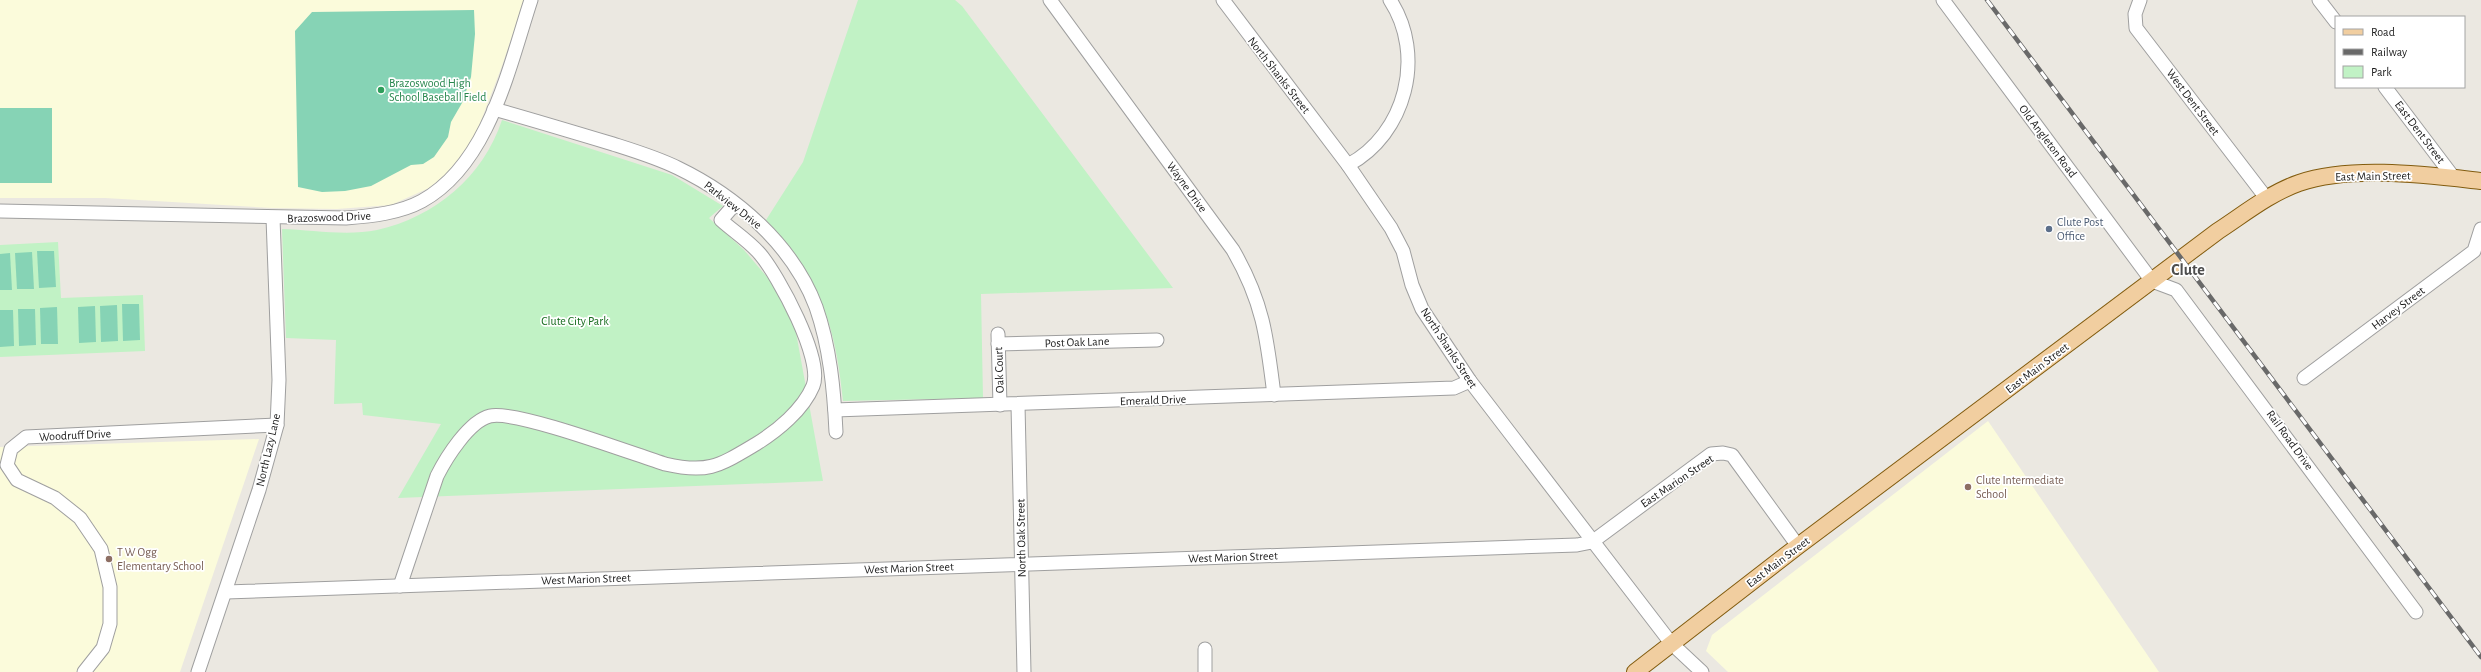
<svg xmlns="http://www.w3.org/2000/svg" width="2481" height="672" font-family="'Alegreya Sans',sans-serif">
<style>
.education{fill:#fbfbdb}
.park{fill:#c1f2c5}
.pitch{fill:#86d3b5}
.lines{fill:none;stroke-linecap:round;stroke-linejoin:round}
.minor-casing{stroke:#9f9f9f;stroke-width:15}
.major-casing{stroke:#825c0f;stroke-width:18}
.minor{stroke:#fff;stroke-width:13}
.major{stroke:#f1cea0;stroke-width:16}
.rail-casing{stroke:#696969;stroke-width:4.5}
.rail{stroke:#fff;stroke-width:3;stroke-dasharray:9;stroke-linecap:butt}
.leisure-dot{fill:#2e9e5b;stroke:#fff;stroke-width:1.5}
.service-dot{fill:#5c6f8a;stroke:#fff;stroke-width:1.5}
.education-dot{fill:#8d6e63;stroke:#fff;stroke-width:1.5}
.labels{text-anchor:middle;stroke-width:3.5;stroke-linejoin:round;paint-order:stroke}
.street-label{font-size:12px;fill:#1b1b1b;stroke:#fff}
.leisure-label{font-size:12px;fill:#27864d;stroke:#fff;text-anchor:start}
.service-label{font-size:12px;fill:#4e5e75;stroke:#fff;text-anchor:start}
.park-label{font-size:12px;fill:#166b1d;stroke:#fff}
.education-label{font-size:12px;fill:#785e54;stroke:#fff;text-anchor:start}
.district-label{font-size:16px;font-weight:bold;fill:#4e4e4e;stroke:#fff}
</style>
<rect width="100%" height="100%" fill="#ebe8e1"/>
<!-- education -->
<g class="education">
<path d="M0,0H524L502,66L474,139L447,173L429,188L391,205L337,209L272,208L105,198H0Z"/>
<path d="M1988,421L2159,672H1728L1706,651L1712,635Z"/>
<path d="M259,439L180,672H0V447Z"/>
</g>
<!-- park -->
<g class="park">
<path d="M858,0H955L962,6L1173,288L981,294L983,398L843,401C835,322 820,280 766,220L803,162Z"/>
<path d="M502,120L672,175L723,206L709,218L744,250L791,305L823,481L398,498L441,424L363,415L362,403L334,404L336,340L286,338L282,229C312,230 347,236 377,230C435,217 483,177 502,120Z"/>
<path d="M58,242L61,298L143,295L145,351L0,357V245Z"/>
</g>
<!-- pitch -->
<g class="pitch">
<path d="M474,10L475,34L471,77L462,103L451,122L448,137L434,157L423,164L411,165L371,186L345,191L322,192L298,187L295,31L312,12Z"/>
<rect x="0" y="108" width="52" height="75"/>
<path d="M37,251H54L56,287L39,288Z"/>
<path d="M32,252L34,289H17L15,253Z"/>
<path d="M10,253L12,290H0V254Z"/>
<path d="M122,304H139L140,340L123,341Z"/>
<path d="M117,305L118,341L101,342L100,306Z"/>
<path d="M95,306L96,342L79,343L78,307Z"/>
<path d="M57,307L58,344H41L40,308Z"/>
<path d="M18,309H35L36,345L19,346Z"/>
<path d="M0,310H13L14,346L0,347Z"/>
</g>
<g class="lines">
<!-- minor casing -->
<g class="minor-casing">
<g id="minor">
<path d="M1050,0L1233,250C1263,302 1267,337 1274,395"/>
<path d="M1223,0L1348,165L1391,228L1403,251L1412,285L1422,309L1470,381L1671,643L1702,672"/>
<path d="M1943,0L2152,281L2176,290L2416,612"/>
<path d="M2140,0L2135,14L2136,28L2267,199"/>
<path d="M2319,0L2336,22"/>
<path d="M2385,87L2454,178"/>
<path d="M494,109C533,120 573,132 613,144C635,151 658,158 678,168C736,196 793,245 816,307C830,347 834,390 836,432"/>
<path d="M1348,165C1406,134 1426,55 1390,0"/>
<path d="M0,211L346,218C372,216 400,213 422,201C489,164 509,67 531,0"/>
<path d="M998,334L1000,405"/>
<path d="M998,344L1157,340"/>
<path d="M2304,378L2474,251L2481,229"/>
<path d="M1018,405L1024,672"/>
<path d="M835,410L1454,388L1470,381"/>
<path d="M400,586L437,476C446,458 469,421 490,416C517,410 633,454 665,464C708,474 719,466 756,444C777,431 803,410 813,386C824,360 778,275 760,254C749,241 733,231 721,220L735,204"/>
<path d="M226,592L1577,545L1592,542L1711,454L1723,453L1732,455L1798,546"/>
<path d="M1205,649V672"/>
<path d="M84,672L103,648L110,624V587L101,549L80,518L55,498L17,480L7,465L11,449L26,437L277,425"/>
<path d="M198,672L259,490L277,425L279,380L273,218"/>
</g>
</g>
<!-- major casing -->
<g class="major-casing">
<path id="major" d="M1635,672L1798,546L2218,231C2244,214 2270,193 2299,183C2351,165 2427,175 2481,181"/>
</g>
<!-- minor -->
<use href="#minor" class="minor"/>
<!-- major -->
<use href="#major" class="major"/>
<!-- rail casing -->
<g class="rail-casing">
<path id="rail" d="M1987,0L2481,657"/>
</g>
<!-- rail -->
<use href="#rail" class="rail"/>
</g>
<!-- markers -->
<circle class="leisure-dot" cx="381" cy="90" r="4"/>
<circle class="service-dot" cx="2049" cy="229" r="4"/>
<g class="education-dot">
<circle cx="1968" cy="487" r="4"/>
<circle cx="109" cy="559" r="4"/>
</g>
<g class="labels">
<!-- street labels -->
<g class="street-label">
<text transform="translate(1279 75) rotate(52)" y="4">North Shanks Street</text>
<text transform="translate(2193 102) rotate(53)" y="4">West Dent Street</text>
<text transform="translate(2420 132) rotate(53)" y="4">East Dent Street</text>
<text transform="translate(2048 141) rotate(53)" y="4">Old Angleton Road</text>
<text transform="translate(2373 176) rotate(-1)" y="4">East Main Street</text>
<text transform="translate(1187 187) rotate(54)" y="4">Wayne Drive</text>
<text transform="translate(733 205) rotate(38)" y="4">Parkview Drive</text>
<text transform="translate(329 217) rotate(-2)" y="4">Brazoswood Drive</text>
<text transform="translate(2398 308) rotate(-37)" y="4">Harvey Street</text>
<text transform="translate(1077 342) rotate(-2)" y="4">Post Oak Lane</text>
<text transform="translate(1449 348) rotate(57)" y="4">North Shanks Street</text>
<text transform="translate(2037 368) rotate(-37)" y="4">East Main Street</text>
<text transform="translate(999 370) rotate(-92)" y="4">Oak Court</text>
<text transform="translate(1153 400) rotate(-2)" y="4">Emerald Drive</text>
<text transform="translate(75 435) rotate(-3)" y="4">Woodruff Drive</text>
<text transform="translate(2290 440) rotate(54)" y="4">Rail Road Drive</text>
<text transform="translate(268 450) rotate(-77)" y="4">North Lazy Lane</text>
<text transform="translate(1677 481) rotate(-34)" y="4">East Marion Street</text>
<text transform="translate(1021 538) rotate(-91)" y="4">North Oak Street</text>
<text transform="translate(1233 557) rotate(-2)" y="4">West Marion Street</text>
<text transform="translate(1778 562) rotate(-37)" y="4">East Main Street</text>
<text transform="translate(909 568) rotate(-2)" y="4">West Marion Street</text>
<text transform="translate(586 579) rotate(-2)" y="4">West Marion Street</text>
</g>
<!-- leisure labels -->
<g class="leisure-label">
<text x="389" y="87">Brazoswood High<tspan x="389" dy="14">School Baseball Field</tspan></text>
</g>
<!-- service labels -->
<g class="service-label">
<text x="2057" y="226">Clute Post<tspan x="2057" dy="14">Office</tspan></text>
</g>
<!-- park labels -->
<g class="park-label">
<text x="575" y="325">Clute City Park</text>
</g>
<!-- education labels -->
<g class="education-label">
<text x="1976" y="484">Clute Intermediate<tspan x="1976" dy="14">School</tspan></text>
<text x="117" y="556">T W Ogg<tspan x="117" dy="14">Elementary School</tspan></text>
</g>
<!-- district labels -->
<g class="district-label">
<text x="2188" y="275">Clute</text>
</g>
</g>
<!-- legend -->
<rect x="2335" y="16" width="130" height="72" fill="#ffffff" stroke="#a4a4a4"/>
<rect x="2343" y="29" width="20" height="6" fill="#f1cea0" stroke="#a4a4a4"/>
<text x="2371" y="36" font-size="12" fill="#1b1b1b">Road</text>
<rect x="2343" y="49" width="20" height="6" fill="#696969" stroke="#a4a4a4"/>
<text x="2371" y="56" font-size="12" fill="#1b1b1b">Railway</text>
<rect x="2343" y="66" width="20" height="12" fill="#c1f2c5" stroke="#a4a4a4"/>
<text x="2371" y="76" font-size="12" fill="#1b1b1b">Park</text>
</svg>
